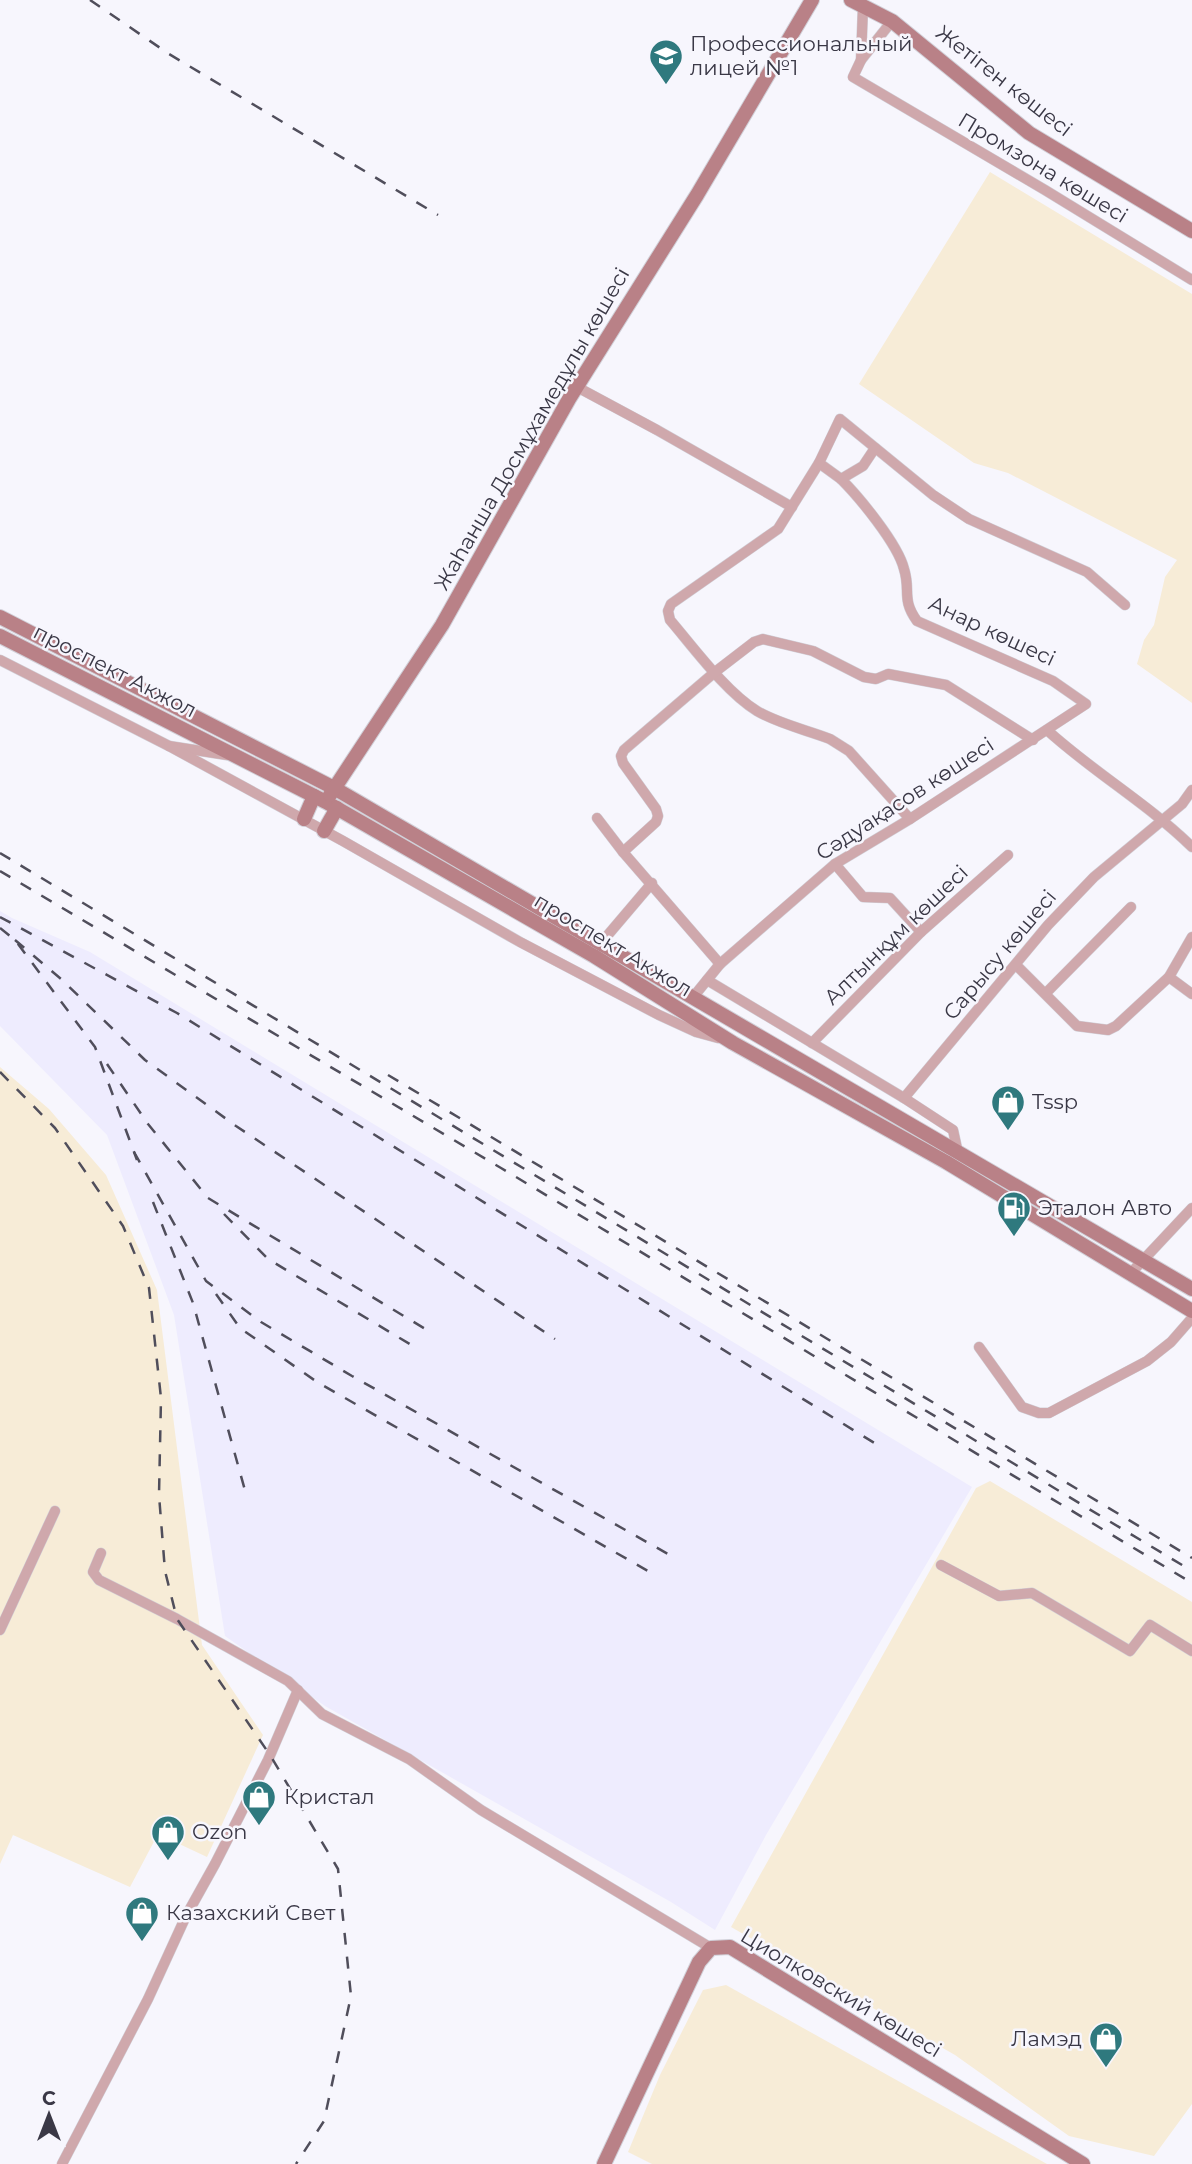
<svg xmlns="http://www.w3.org/2000/svg" width="1192" height="2164" font-family="Montserrat,sans-serif">
<style>
.built{fill:#eeecfe}
.industrial{fill:#f7ecd7}
.lines{fill:none;stroke-linecap:round;stroke-linejoin:round}
.street-casing{stroke:#d1d0d8;stroke-width:11}
.secondary-casing{stroke:#d1d0d8;stroke-width:16}
.street{stroke:#cfa8ac;stroke-width:10}
.secondary{stroke:#b98187;stroke-width:14}
.rail{stroke:#504e5b;stroke-width:2.5;stroke-dasharray:12 12;stroke-linecap:butt}
.labels{text-anchor:middle;stroke-width:5;stroke-linejoin:round;paint-order:stroke}
.poi-label{font-size:21px;fill:#3a3846;stroke:#f7f6fd;text-anchor:start}
.street-label{font-size:21px;fill:#3a3846;stroke:#f7f6fd}
</style>
<rect width="100%" height="100%" fill="#f7f6fd"/>
<!-- built -->
<path class="built" d="M0,911L12,918L90,952L972,1487L766,1835L715,1930L671,1902L325,1706L225,1636L174,1315L107,1135L0,1026Z"/>
<!-- industrial -->
<g class="industrial">
<path d="M990,172L1192,294V703L1137,664L1144,640L1154,625L1165,577L1177,560L1008,473L974,463L859,384Z"/>
<path d="M0,1067L49,1109L106,1175L157,1290L202,1645L263,1735L207,1857L158,1834L130,1887L13,1835L0,1864Z"/>
<path d="M990,1481L1192,1602V2104L1154,2156L1069,2136L955,2055L731,1927L976,1488Z"/>
<path d="M726,1985L1047,2164H652L628,2152L660,2075L703,1990Z"/>
</g>
<g class="lines">
<!-- street casing -->
<g class="street-casing">
<g id="street">
<path d="M863,6L861,60L853,77L1045,190L1192,280"/>
<path d="M861,60L892,21"/>
<path d="M577,387L657,430L792,507"/>
<path d="M819,463L841,479"/>
<path d="M0,660L169,746L227,755"/>
<path d="M1047,730C1093,772 1147,803 1192,847"/>
<path d="M169,746L343,841L520,942L659,1015L696,1032L718,1038"/>
<path d="M597,818L623,852L720,964"/>
<path d="M910,819L849,751L830,739C807,730 779,724 757,711C726,692 694,648 670,620L668,611L671,604L778,529L819,463L840,419L933,495L969,519L1087,572L1125,605"/>
<path d="M623,852L656,822L658,816L656,809L623,763L621,756L624,750L715,672L754,642L763,639L813,651L864,677L876,679L888,674L946,685L1033,740"/>
<path d="M835,864L863,897L890,898L921,932"/>
<path d="M601,943L652,883"/>
<path d="M1016,965L1077,1026L1108,1030L1116,1026L1169,977L1192,937"/>
<path d="M1169,977L1192,994"/>
<path d="M707,980L904,1098L953,1130L958,1153"/>
<path d="M1046,993L1131,907"/>
<path d="M694,996L720,964L835,864L910,819L1086,704L1053,681L917,621C901,599 911,591 904,569C898,544 859,497 841,479L863,466L875,448"/>
<path d="M812,1043L921,932L1008,855"/>
<path d="M904,1098L1048,925L1094,877L1182,804L1192,790"/>
<path d="M1131,1273L1192,1208"/>
<path d="M979,1347L1022,1407L1039,1413H1049L1147,1361L1171,1342L1192,1318"/>
<path d="M101,1553L93,1572L99,1580L177,1619L288,1681L322,1714L409,1759L481,1810L711,1948"/>
<path d="M941,1565L999,1596L1032,1593L1130,1651L1150,1625L1192,1651"/>
<path d="M0,1630L55,1511"/>
<path d="M62,2164L148,1999L186,1916L215,1864L268,1760L298,1690"/>
</g>
</g>
<!-- secondary casing -->
<g class="secondary-casing">
<g id="secondary">
<path d="M851,0L892,21L1029,133L1192,231"/>
<path d="M0,617L334,788L1192,1289"/>
<path d="M0,636L326,802L594,956L733,1043L946,1162L1192,1311"/>
<path d="M330,795L442,625L569,399L697,195L812,0"/>
<path d="M304,819L314,796"/>
<path d="M324,831L337,808"/>
<path d="M604,2164L699,1962L711,1948L730,1947L1083,2164"/>
</g>
</g>
<!-- street -->
<use href="#street" class="street"/>
<!-- secondary -->
<use href="#secondary" class="secondary"/>
<!-- rail -->
<g class="rail">
<path d="M90,0L169,54L438,215"/>
<path d="M0,853L1192,1571"/>
<path d="M0,871L501,1168L1192,1583"/>
<path d="M0,917L177,1013L876,1444"/>
<path d="M0,928L15,940L95,1047L137,1160"/>
<path d="M15,940L61,979L145,1060L236,1126L555,1339"/>
<path d="M107,1064L148,1124L208,1198L427,1330"/>
<path d="M0,1072L55,1128L123,1226L149,1288L161,1398L159,1495L165,1571L177,1619L270,1755L338,1869L351,1996L324,2121L296,2164"/>
<path d="M388,1075L1192,1558"/>
<path d="M134,1152L206,1281L261,1322L352,1376L668,1554"/>
<path d="M153,1202L193,1303L246,1494"/>
<path d="M224,1214L268,1259L418,1349"/>
<path d="M216,1294L240,1328L317,1382L655,1575"/>
</g>
</g>
<!-- icons -->
<defs>
<g id="school-pin" transform="scale(1.75)"><path d="M0 17L-7.5 6A9.5 9.5 0 1 1 7.5 6Z" fill="#2f797e" stroke="#f7f6fd"/><path d="M0-5L7-2L0 1L-7-2ZM-4 1L0 2.5L4 1V4Q0 6-4 4Z" fill="#fff"/></g>
<g id="shop-pin" transform="scale(1.75)"><path d="M0 17L-7.5 6A9.5 9.5 0 1 1 7.5 6Z" fill="#2f797e" stroke="#f7f6fd"/><path d="M-5-2.5h2.3a2.7 3.5 0 0 1 5.4 0H5L5.5 6h-11ZM-1.5-2.5h3a1.5 2.3 0 0 0-3 0Z" fill="#fff"/></g>
<g id="fuel-pin" transform="scale(1.75)"><path d="M0 17L-7.5 6A9.5 9.5 0 1 1 7.5 6Z" fill="#2f797e" stroke="#f7f6fd"/><path d="M-5.5-6h7V0h2V4h1.3V-2.5L3-4.5l.8-.8L6-3V5H2.5V1h-1V6h-7ZM-4.2-4.7v3.2H.2V-4.7Z" fill="#fff"/></g>
</defs>
<g fill-rule="evenodd">
<use href="#school-pin" x="666" y="56"/>
<use href="#shop-pin" x="1008" y="1102"/>
<use href="#fuel-pin" x="1014" y="1208"/>
<use href="#shop-pin" x="259" y="1797"/>
<use href="#shop-pin" x="168" y="1832"/>
<use href="#shop-pin" x="142" y="1913"/>
<use href="#shop-pin" x="1106" y="2039"/>
</g>
<g class="labels">
<!-- poi labels -->
<g class="poi-label">
<text x="690" y="51">Профессиональный<tspan x="690" dy="24">лицей №1</tspan></text>
<text x="1032" y="1109">Tssp</text>
<text x="1038" y="1215">Эталон Авто</text>
<text x="284" y="1804">Кристал</text>
<text x="192" y="1839">Ozon</text>
<text x="166" y="1920">Казахский Свет</text>
<text x="1082" y="2046" text-anchor="end">Ламэд</text>
</g>
<!-- street labels -->
<g class="street-label">
<text transform="translate(1004 81) rotate(38)" y="7">Жетіген көшесі</text>
<text transform="translate(1043 168) rotate(31)" y="7">Промзона көшесі</text>
<text transform="translate(532 429) rotate(-60)" y="7">Жаһанша Досмұхамедұлы көшесі</text>
<text transform="translate(992 631) rotate(25)" y="7">Анар көшесі</text>
<text transform="translate(115 671) rotate(27)" y="7">проспект Акжол</text>
<text transform="translate(905 799) rotate(-33)" y="7">Сәдуақасов көшесі</text>
<text transform="translate(896 935) rotate(-44)" y="7">Алтынқұм көшесі</text>
<text transform="translate(613 945) rotate(31)" y="7">проспект Акжол</text>
<text transform="translate(1000 955) rotate(-50)" y="7">Сарысу көшесі</text>
<text transform="translate(841 1993) rotate(31)" y="7">Циолковский көшесі</text>
</g>
</g>
<!-- north arrow -->
<g transform="translate(49 2115)" stroke="#f7f6fd" stroke-width="5" paint-order="stroke">
<path d="M0-5L12 26L0 18L-12 26Z" fill="#3a3846"/>
<text y="-10" font-size="19" font-weight="bold" text-anchor="middle" fill="#3a3846">С</text>
</g>
</svg>
